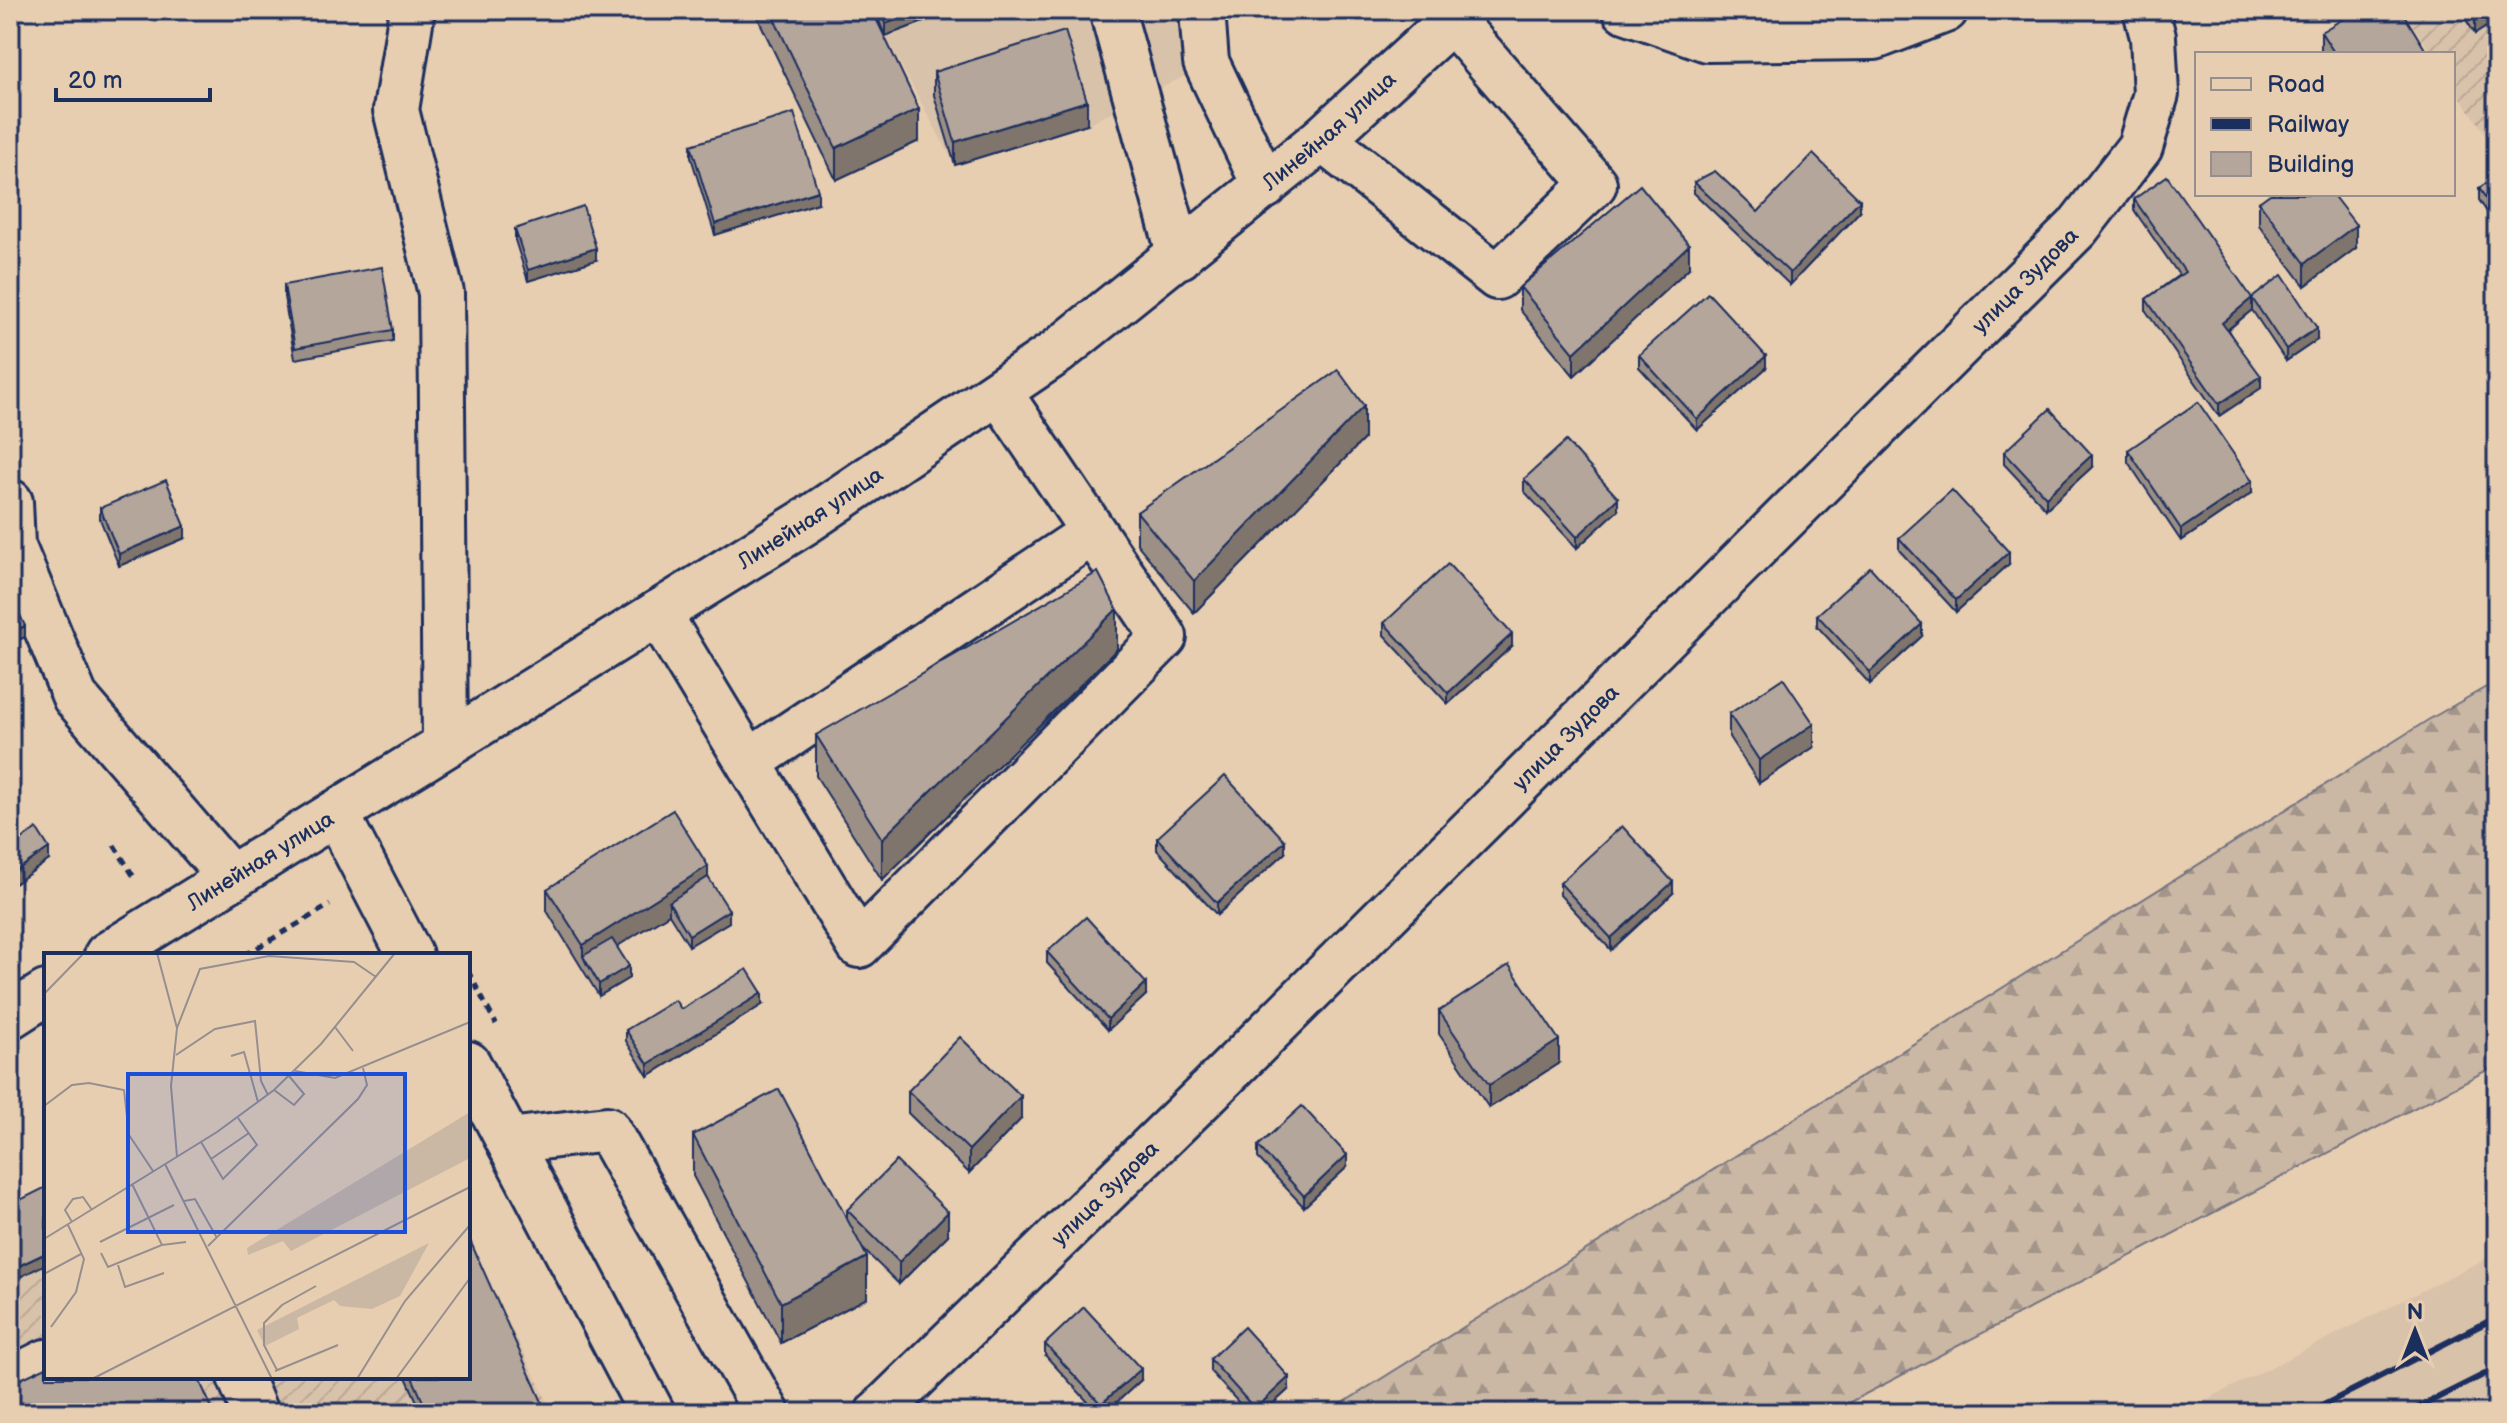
<svg xmlns="http://www.w3.org/2000/svg" width="2507" height="1423" font-family="'Balsamiq Sans',sans-serif">
<style>
.built{fill:#d9c2aa}
.industrial{fill:url(#industrial-furrows)}
.forest{fill:url(#forest-firs);stroke:#727381;stroke-width:2}
.lines{fill:none;stroke-linecap:round;stroke-linejoin:round}
.minor-casing{stroke:#1b2f5e;stroke-width:50}
.path{stroke:#1b2f5e;stroke-width:5;stroke-dasharray:8 6;stroke-linecap:butt}
.minor{stroke:#e8ceb0;stroke-width:44}
.rail{stroke:#1b2f5e;stroke-width:6}
.wall{fill:#9c8f86;stroke:#1b2f5e;stroke-width:2}
.shaded-wall{fill:#7f746d;stroke:#1b2f5e;stroke-width:2}
.building{fill:#b5a69c;stroke:#1b2f5e;stroke-width:2}
.labels{text-anchor:middle;stroke-width:6;stroke-linejoin:round;paint-order:stroke}
.street-label{font-size:22px;fill:#1b2f5e;stroke:#e8ceb0}
.inset-road{fill:none;stroke:#968e8f;stroke-width:2}
.view{fill:#1d4ed8;fill-opacity:0.15;stroke:#1d4ed8;stroke-width:4}
.inset-edge{fill:none;stroke:#1b2f5e;stroke-width:4}
</style>
<defs>
<pattern id="industrial-furrows" width="10" height="10" patternUnits="userSpaceOnUse" patternTransform="scale(2)"><rect width="10" height="10" fill="#d9c2aa"/><path d="M-1 1l2-2M0 10L10 0M9 11l2-2" fill="none" stroke="#baa795"/></pattern>
<pattern id="forest-firs" width="22" height="20" patternUnits="userSpaceOnUse" patternTransform="scale(2)"><rect width="22" height="20" fill="#cab7a4"/><path d="M5 1l3.5 6h-7zM16 11l3.5 6h-7z" fill="#a39589"/></pattern>
</defs>
<rect width="100%" height="100%" fill="#e8ceb0"/>
<filter id="ink" filterUnits="userSpaceOnUse"><feTurbulence type="fractalNoise" baseFrequency=".0125" numOctaves="2"/><feDisplacementMap in="SourceGraphic" scale="16" xChannelSelector="R" yChannelSelector="G"/><feConvolveMatrix kernelMatrix="1 2 1 2 8 2 1 2 1" color-interpolation-filters="sRGB"/></filter>
<g filter="url(#ink)">
<!-- built -->
<g class="built">
<path d="M871,10H1180L1185,76L1087,124L955,165Z"/>
<path d="M2497,1253V1413H2180Z"/>
</g>
<!-- industrial -->
<g class="industrial">
<path d="M2402,10H2497V151L2453,86V54H2432Z"/>
<path d="M46,1192V1377H468V1240L553,1413H10V1212Z"/>
</g>
<!-- forest -->
<path class="forest" d="M2497,681V1065L1829,1413H1327L2428,720Z"/>
<g class="lines">
<!-- minor casing -->
<g class="minor-casing">
<g id="minor">
<path d="M412,10L396,110L441,293L445,744"/>
<path d="M1112,10L1180,256"/>
<path d="M1202,10L1206,62L1265,186"/>
<path d="M1625,10L1707,39L1875,37L1945,10"/>
<path d="M1322,139L1497,277L1594,184L1452,20"/>
<path d="M10,502L12,545L75,697L231,878"/>
<path d="M658,613L859,945L1164,637L999,392"/>
<path d="M749,762L1092,533"/>
<path d="M336,813L410,955"/>
<path id="s1" d="M107,955L805,522L1057,352L1322,139L1463,10"/>
<path d="M10,1016L46,993"/>
<path d="M468,1064L652,1413"/>
<path d="M509,1141L607,1129L767,1413"/>
<path d="M240,1377L255,1413"/>
<path d="M10,1380L46,1362"/>
<path id="s2" d="M878,1413L1201,1099L2077,228L2140,147L2156,94L2153,37L2146,10"/>
</g>
</g>
<!-- path -->
<g class="path">
<path d="M114,845L136,880"/>
<path d="M245,955L330,905"/>
<path d="M468,971L496,1024"/>
</g>
<!-- minor -->
<use href="#minor" class="minor"/>
<!-- rail -->
<g class="rail">
<path d="M2308,1413L2497,1317"/>
<path d="M2407,1413L2497,1368"/>
</g>
</g>
<!-- wall -->
<g class="wall">
<path d="M754,10H872L919,141L836,180Z"/>
<path d="M875,10H956L885,36Z"/>
<path d="M2460,10H2497V33L2491,24L2475,34Z"/>
<path d="M2321,32L2428,54H2321Z"/>
<path d="M934,72L1087,124L955,165L934,95Z"/>
<path d="M691,145L818,203L715,235L691,157Z"/>
<path d="M2497,176V227L2479,200V188Z"/>
<path d="M1694,182L1758,212L1860,211L1790,285L1694,193Z"/>
<path d="M2134,199L2252,310L2228,330L2261,388L2219,416L2146,311V299L2179,275L2134,210Z"/>
<path d="M2259,202L2356,248L2305,286L2259,225Z"/>
<path d="M515,229L596,260L528,281L515,240Z"/>
<path d="M1689,268L1574,376L1520,310V287Z"/>
<path d="M284,285L393,330V341L295,359L284,297Z"/>
<path d="M2252,298L2317,340L2286,361L2252,310Z"/>
<path d="M1639,355L1766,368L1697,430L1639,367Z"/>
<path d="M1364,439L1194,613L1137,544V512Z"/>
<path d="M2128,450L2252,493L2181,541L2128,462Z"/>
<path d="M2004,452L2092,467L2046,509L2004,464Z"/>
<path d="M1524,479L1618,510L1577,548L1524,491Z"/>
<path d="M100,508L185,538L119,566L100,519Z"/>
<path d="M1899,538L2009,564L1956,612L1899,550Z"/>
<path d="M1817,615L1922,636L1870,684L1817,626Z"/>
<path d="M1384,623L1512,646L1448,704L1384,635Z"/>
<path d="M1117,649L882,880L816,776V735Z"/>
<path d="M1729,714L1814,747L1759,783L1729,737Z"/>
<path d="M1157,838L1285,853L1217,915L1157,850Z"/>
<path d="M10,847L49,860L14,884L10,878Z"/>
<path d="M708,877L729,922L689,946L669,914L617,946L629,978L599,996L547,911V889Z"/>
<path d="M1560,883L1673,893L1611,950L1560,895Z"/>
<path d="M1047,952L1146,995L1108,1030L1047,963Z"/>
<path d="M762,1005L648,1076L626,1041V1030L681,1009Z"/>
<path d="M1439,1011L1559,1063L1489,1108L1439,1034Z"/>
<path d="M908,1091L1021,1119L969,1173L908,1113Z"/>
<path d="M693,1135L847,1218V1210L948,1235L899,1284L863,1249L867,1298L781,1343L693,1176Z"/>
<path d="M1258,1146L1347,1167L1304,1207L1258,1158Z"/>
<path d="M1045,1344L1141,1380L1105,1413H1098L1045,1355Z"/>
<path d="M1210,1359L1289,1389L1263,1413H1248L1210,1371Z"/>
<path d="M406,1377H468L547,1413H422Z"/>
</g>
<!-- shaded-wall -->
<g class="shaded-wall">
<path d="M924,10H956L885,36V24Z"/>
<path d="M2477,10H2491V24L2475,34V11Z"/>
<path d="M1087,101V124L955,165V142Z"/>
<path d="M919,109V141L836,180V148Z"/>
<path d="M818,191V203L715,235V224Z"/>
<path d="M1860,200V211L1790,285V273Z"/>
<path d="M2356,225V248L2305,286V263Z"/>
<path d="M1689,245V268L1574,376V353Z"/>
<path d="M596,248V260L528,281V270Z"/>
<path d="M2252,298V310L2222,334V323Z"/>
<path d="M2317,328V340L2286,361V349Z"/>
<path d="M1766,356V368L1697,430V419Z"/>
<path d="M2261,376V388L2219,416V404Z"/>
<path d="M1364,406V439L1194,613V581Z"/>
<path d="M2092,455V467L2046,509V497Z"/>
<path d="M2252,481V493L2181,541V529Z"/>
<path d="M1618,498V510L1577,548V537Z"/>
<path d="M185,526V538L119,566V554Z"/>
<path d="M2009,552V564L1956,612V600Z"/>
<path d="M1117,609V649L882,880V839Z"/>
<path d="M1922,624V636L1870,684V672Z"/>
<path d="M25,626V637L10,645V633Z"/>
<path d="M1512,634V646L1448,704V693Z"/>
<path d="M1814,724V747L1759,783V760Z"/>
<path d="M1285,841V853L1217,915V903Z"/>
<path d="M49,848V860L14,884V872Z"/>
<path d="M708,866V889L669,902V914L587,965L583,956V945Z"/>
<path d="M1673,882V893L1611,950V938Z"/>
<path d="M729,910V922L689,946V935Z"/>
<path d="M629,966V978L599,996V984Z"/>
<path d="M1146,983V995L1108,1030V1019Z"/>
<path d="M762,993V1005L648,1076V1064Z"/>
<path d="M1559,1040V1063L1489,1108V1085Z"/>
<path d="M1021,1096V1119L969,1173V1150Z"/>
<path d="M1347,1155V1167L1304,1207V1196Z"/>
<path d="M948,1212V1235L899,1284V1262Z"/>
<path d="M46,1253V1264L10,1282V1270Z"/>
<path d="M867,1257V1298L781,1343V1303Z"/>
<path d="M1141,1369V1380L1105,1413H1101V1404Z"/>
<path d="M1289,1377V1389L1263,1413H1255V1409Z"/>
</g>
<!-- building -->
<g class="building">
<path d="M770,10H872L919,109L836,148Z"/>
<path d="M880,10H924L885,24Z"/>
<path d="M2358,10H2401L2428,54H2335L2321,32Z"/>
<path d="M1065,31L1087,101L955,142L934,72Z"/>
<path d="M794,113L818,191L715,224L691,145Z"/>
<path d="M1813,154L1860,200L1790,273L1694,182L1715,171L1758,212Z"/>
<path d="M2167,176L2252,298L2222,323L2261,376L2219,404L2146,299L2185,272L2134,199Z"/>
<path d="M2497,176V215L2479,188Z"/>
<path d="M1640,185L1689,245L1574,353L1520,287Z"/>
<path d="M2270,194H2332L2356,225L2305,263L2259,202Z"/>
<path d="M583,206L596,248L528,270L515,229Z"/>
<path d="M382,267L393,330L295,348L284,285Z"/>
<path d="M2282,275L2317,328L2286,349L2252,298Z"/>
<path d="M1708,293L1766,356L1697,419L1639,355Z"/>
<path d="M1338,370L1364,406L1194,581L1137,512Z"/>
<path d="M2198,402L2252,481L2181,529L2128,450Z"/>
<path d="M2050,409L2092,455L2046,497L2004,452Z"/>
<path d="M1566,441L1618,498L1577,537L1524,479Z"/>
<path d="M166,480L185,526L119,554L100,508Z"/>
<path d="M1952,490L2009,552L1956,600L1899,538Z"/>
<path d="M1448,564L1512,634L1448,693L1384,623Z"/>
<path d="M1870,567L1922,624L1870,672L1817,615Z"/>
<path d="M1098,572L1117,609L882,839L816,735Z"/>
<path d="M10,593L25,626L10,633Z"/>
<path d="M1783,678L1814,724L1759,760L1729,714Z"/>
<path d="M1225,776L1285,841L1217,903L1157,838Z"/>
<path d="M673,810L708,866L583,945L547,889Z"/>
<path d="M1622,826L1673,882L1611,938L1560,883Z"/>
<path d="M37,829L49,848L14,872L10,867V847Z"/>
<path d="M708,877L729,910L689,935L669,902Z"/>
<path d="M1086,917L1146,983L1108,1019L1047,952Z"/>
<path d="M612,939L629,966L599,984L583,956Z"/>
<path d="M1509,965L1559,1040L1489,1085L1439,1011Z"/>
<path d="M747,969L762,993L648,1064L626,1030L675,1000L681,1009Z"/>
<path d="M960,1037L1021,1096L969,1150L908,1091Z"/>
<path d="M779,1089L867,1257L781,1303L693,1135Z"/>
<path d="M1302,1106L1347,1155L1304,1196L1258,1146Z"/>
<path d="M896,1161L948,1212L899,1262L847,1210Z"/>
<path d="M46,1187V1253L10,1270V1205Z"/>
<path d="M468,1236L547,1413H428L412,1377H468Z"/>
<path d="M1084,1307L1141,1369L1101,1404L1045,1344Z"/>
<path d="M1244,1327L1289,1377L1255,1409L1210,1359Z"/>
<path d="M46,1367V1377H198L214,1413H10V1384Z"/>
</g>
</g>
<g class="labels">
<!-- street labels -->
<g class="street-label">
<text dy="8" stroke="none"><textPath href="#s1" startOffset="1476">Линейная улица</textPath></text>
<text dy="8" stroke="none"><textPath href="#s2" startOffset="1612">улица Зудова</textPath></text>
<text dy="8" stroke="none"><textPath href="#s1" startOffset="828">Линейная улица</textPath></text>
<text dy="8" stroke="none"><textPath href="#s2" startOffset="964">улица Зудова</textPath></text>
<text dy="8" stroke="none"><textPath href="#s1" startOffset="180">Линейная улица</textPath></text>
<text dy="8" stroke="none"><textPath href="#s2" startOffset="316">улица Зудова</textPath></text>
</g>
</g>
<!-- overview -->
<g transform="translate(44 953)">
<rect width="426" height="426" fill="#e8ceb0"/>
<path d="M426,159V205L247,298L239,288L204,302L203,295ZM385,290L356,343L328,356L296,353L290,347L253,365L255,376L221,393L213,377Z" fill="#cab7a4"/>
<path class="inset-road" d="M113,0L133,75M0,41L40,0M291,74L309,98M132,102L171,76L211,68L217,128L224,142M187,103L200,99L214,149M251,118L291,125L426,69M230,137L250,152L260,141L245,123M0,153L28,132L45,130L80,137L85,182L109,218M157,189L179,226L213,192L194,165M133,204L127,133L133,75L156,16L225,3L310,9L332,24M167,206L205,180M121,211L228,426M140,248L151,246L173,285M28,269L21,257L29,246L39,244L48,257M0,286L173,179L230,137L277,91L351,0M56,289L130,252M118,292L142,289M164,293L314,146L323,132L319,115M57,300L64,314L118,292L88,231M74,312L81,334L120,320M0,321L37,301M7,374L32,339L40,306L24,272M233,417L220,392V370L238,352L272,333M231,418L294,392M48,426L426,234M313,426L361,348L426,272M352,426L426,325"/>
<path class="view" d="M84,121H361V279H84Z"/>
<rect width="426" height="426" class="inset-edge"/>
</g>
<!-- margin -->
<rect width="2507" height="1423" fill="none" stroke="#e8ceb0" stroke-width="40"/>
<rect x="20" y="20" width="2467" height="1383" fill="none" stroke="#1b2f5e" stroke-width="3" filter="url(#ink)"/>
<!-- legend -->
<rect x="2195" y="52" width="260" height="144" fill="#e8ceb0" stroke="#968e8f" stroke-width="2"/>
<rect x="2211" y="78" width="40" height="12" fill="#e8ceb0" stroke="#968e8f" stroke-width="2"/>
<text x="2267" y="92" font-size="24" fill="#1b2f5e">Road</text>
<rect x="2211" y="118" width="40" height="12" fill="#1b2f5e" stroke="#968e8f" stroke-width="2"/>
<text x="2267" y="132" font-size="24" fill="#1b2f5e">Railway</text>
<rect x="2211" y="152" width="40" height="24" fill="#b5a69c" stroke="#968e8f" stroke-width="2"/>
<text x="2267" y="172" font-size="24" fill="#1b2f5e">Building</text>
<!-- north arrow -->
<g transform="translate(2415 1331)" stroke="#e8ceb0" stroke-width="6" paint-order="stroke">
<path d="M0-6L14 30L0 20L-14 30Z" fill="#1b2f5e"/>
<text y="-12" font-size="22" font-weight="bold" text-anchor="middle" fill="#1b2f5e">N</text>
</g>
<!-- scale -->
<path d="M56 88v12h154v-12" fill="none" stroke="#1b2f5e" stroke-width="4"/>
<text x="68" y="88" font-size="24" fill="#1b2f5e" stroke="#e8ceb0" stroke-width="6" paint-order="stroke">20 m</text>
</svg>
